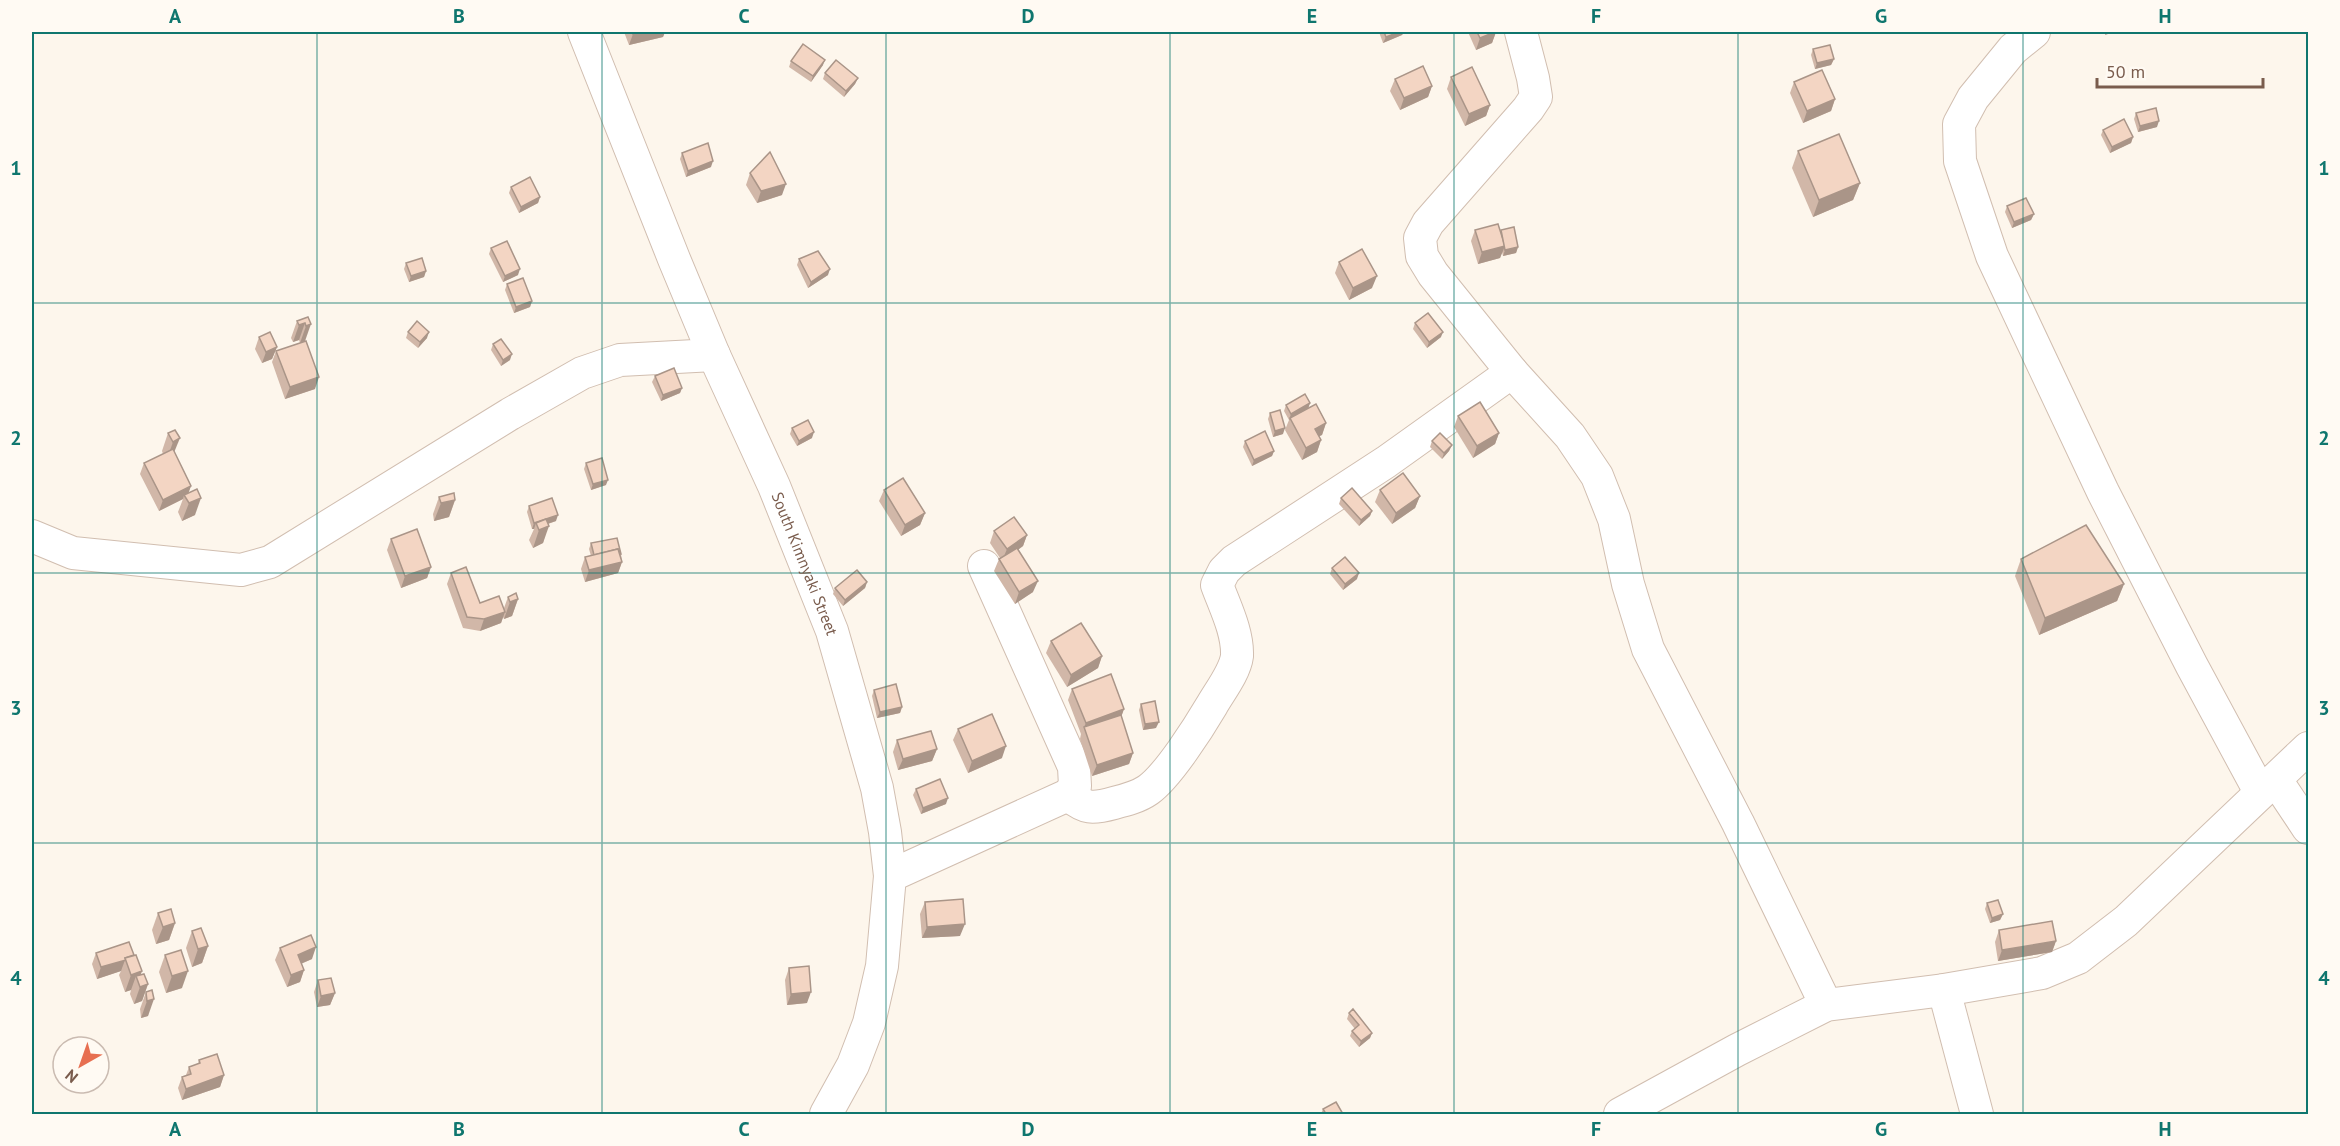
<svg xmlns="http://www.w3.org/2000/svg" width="2340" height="1146" font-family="'PT Sans',sans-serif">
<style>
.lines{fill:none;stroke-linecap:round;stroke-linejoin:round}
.minor-casing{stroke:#d1beb0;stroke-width:34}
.minor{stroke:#fff;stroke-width:32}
.wall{fill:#d1b7a8}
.shaded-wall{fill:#aa9588}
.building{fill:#f3d5c3;stroke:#aa9588;stroke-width:1.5}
.grid{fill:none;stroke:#0f766e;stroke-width:1.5;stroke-opacity:0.55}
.labels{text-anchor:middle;stroke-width:6;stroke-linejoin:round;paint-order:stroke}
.street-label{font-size:16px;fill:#7a5c4d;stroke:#fffaf3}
.neatline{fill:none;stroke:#0f766e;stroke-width:2}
.grid-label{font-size:20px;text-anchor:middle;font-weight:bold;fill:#0f766e}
</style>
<rect width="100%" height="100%" fill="#fdf6ec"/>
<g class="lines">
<!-- minor casing -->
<g class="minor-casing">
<g id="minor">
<path id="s1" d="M584,32L674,259L714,355L774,486L832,631L877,788L885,832L890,876L882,966L869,1023L853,1065L826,1114"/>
<path d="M1521,32L1533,78L1536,97L1528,109L1428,223L1420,238L1422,256L1433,274L1512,372L1570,436L1597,476L1614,519L1628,584L1648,649L1738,823L1826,1005"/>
<path d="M2034,32L2013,49L1973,98L1959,124L1960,161L1992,256L2103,492L2192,666L2260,792"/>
<path d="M32,536L73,553L241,570L270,562L510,414L582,373L620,360L714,355"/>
<path d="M2276,780L2308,828"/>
<path d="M1068,795C1086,809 1092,809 1114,803C1126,800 1138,797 1148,790C1168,776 1199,727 1212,705C1220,691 1235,672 1237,656C1238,632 1225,607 1217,585L1224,571L1234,561L1386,462L1512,372"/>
<path d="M890,876L1068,795L1075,786L1074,767L984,566"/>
<path d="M1944,990L1977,1114"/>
<path d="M1620,1114L1737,1050L1826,1005L1944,990L2042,973L2078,958L2126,921L2308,748"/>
</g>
</g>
<!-- minor -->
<use href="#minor" class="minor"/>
</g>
<!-- wall -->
<g class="wall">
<path d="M624,32H665L663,37L629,45Z"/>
<path d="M1379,32H1404L1402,35L1383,43Z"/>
<path d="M1468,32H1496L1492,43L1476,50Z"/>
<path d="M1813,49L1834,59L1831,65L1815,69L1811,55Z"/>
<path d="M791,61L823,65L811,82L789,67Z"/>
<path d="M825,73L858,78L855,84L844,97L823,79Z"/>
<path d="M1451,77L1490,105L1486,116L1465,126L1447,89Z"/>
<path d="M1395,79L1432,86L1428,97L1400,110L1390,91Z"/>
<path d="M1794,82L1835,99L1831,111L1803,123L1790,93Z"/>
<path d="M2136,113L2157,127L2138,132L2134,119Z"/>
<path d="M2103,130L2133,137L2131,143L2110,153L2101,135Z"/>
<path d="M1798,151L1860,183L1853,200L1813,217L1792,168Z"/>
<path d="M682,153L711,167L686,177L680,159Z"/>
<path d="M750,173L782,195L757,203L746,185Z"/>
<path d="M511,187L540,197L538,203L519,213L509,193Z"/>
<path d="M2007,206L2034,214L2031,220L2012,228L2005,212Z"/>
<path d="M1475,230L1501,232V230L1518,247L1516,253L1503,256L1502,252L1500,258L1478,264L1471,241Z"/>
<path d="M491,248L518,275L503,282L489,254Z"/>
<path d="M799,259L828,275L808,288L797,265Z"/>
<path d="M1339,262L1372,288L1349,300L1335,273Z"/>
<path d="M406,263L426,271L424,277L409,282L404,269Z"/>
<path d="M507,284L532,301L530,307L514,313L505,290Z"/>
<path d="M308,317L305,341L315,389L285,399L272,362L276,351L300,343L299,340L293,342L291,338L297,321Z"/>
<path d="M1415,323L1441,337L1427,348L1413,329Z"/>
<path d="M408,332L427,338L418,348L406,338Z"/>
<path d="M259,337L277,347L272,359L262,363L255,349Z"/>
<path d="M493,344L510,360L501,366L491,350Z"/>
<path d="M655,376L682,388L680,393L661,401L652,382Z"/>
<path d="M1310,403L1308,408L1326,423L1322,435L1319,436L1321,440L1317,452L1302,460L1285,430L1289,420L1284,411L1286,405Z"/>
<path d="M1270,413L1283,434L1273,437L1268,419Z"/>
<path d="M1458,416L1499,433L1495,444L1473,458L1454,427Z"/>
<path d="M792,428L812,438L797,446L790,434Z"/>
<path d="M175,430L174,452L191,486L188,493L195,515L182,521L178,512L183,499L159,511L140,474L144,463L163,454L162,451L168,433Z"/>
<path d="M1245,441L1274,451L1272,456L1252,466L1243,447Z"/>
<path d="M1432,441L1452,445L1449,451L1442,459L1430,447Z"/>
<path d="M586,463L606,485L591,490L584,469Z"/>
<path d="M884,490L925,513L920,525L901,536L879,501Z"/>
<path d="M1380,490L1420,496L1415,508L1392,524L1375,502Z"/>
<path d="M439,497L455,500L449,517L434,521L433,514Z"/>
<path d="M1341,498L1372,511L1370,516L1359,526L1339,504Z"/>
<path d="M529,506L556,521L548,524L543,543L533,548L529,540L534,529H532L527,512Z"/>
<path d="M994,531L1027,535L1023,546L1018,550L1033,592L1015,604L994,571L999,559L1000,558L990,543Z"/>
<path d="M391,539L431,567L427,578L401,588L387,550Z"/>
<path d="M591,543L621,554L622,562L618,573L585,582L581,569L585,557L591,556L589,549Z"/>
<path d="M2021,559L2124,584L2117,601L2039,635L2015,576Z"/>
<path d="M1332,568L1357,579L1343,590L1330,574Z"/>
<path d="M451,573L480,603L504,608L508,597L518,599L512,616L504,619L503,617L501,623L480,631L463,628L447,584Z"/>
<path d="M867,582L865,588L843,606L833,594L835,588Z"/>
<path d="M1051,641L1102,656L1098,668L1067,687L1046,653Z"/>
<path d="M1072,689L1124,709L1121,717L1133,753L1129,764L1092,776L1080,739L1081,734L1068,700Z"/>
<path d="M874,690L902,707L900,713L877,718L872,696Z"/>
<path d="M1141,704L1156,728L1143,730L1139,710Z"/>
<path d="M958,729L1002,758L968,773L953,740Z"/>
<path d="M897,740L937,749L932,761L898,770L893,752Z"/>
<path d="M916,789L946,804L921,814L913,795Z"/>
<path d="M925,902L960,936L922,938L920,914Z"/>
<path d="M1987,903L2003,914L2000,920L1990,923L1985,909Z"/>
<path d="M158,913L175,923L169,940L156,944L152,930Z"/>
<path d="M1999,930L2056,941L2052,952L1998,961L1995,942Z"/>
<path d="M192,931L208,946L202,963L192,967L186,948Z"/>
<path d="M280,948L312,959L301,964L304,970L300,982L287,987L275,960Z"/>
<path d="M96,953L134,955L142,971L140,975L148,984L142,1001L134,1004L130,994L131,990L125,992L119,975L121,971L97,979L92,964Z"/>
<path d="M165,955L182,988L166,993L159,972Z"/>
<path d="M789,968L807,1003L787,1005L785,980Z"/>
<path d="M318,980L335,993L330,1005L317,1007L314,992Z"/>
<path d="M152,990L148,1016L141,1018L140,1009L146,992Z"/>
<path d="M1349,1013L1372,1033L1370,1038L1359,1047L1350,1036L1352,1031L1355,1029L1347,1019Z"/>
<path d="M199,1060L224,1075L220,1087L182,1100L178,1088L182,1077L186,1075L189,1067L198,1064Z"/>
<path d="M1323,1109L1343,1114H1321Z"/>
</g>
<!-- shaded-wall -->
<g class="shaded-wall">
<path d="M643,32H665L663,37L629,45L633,34Z"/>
<path d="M1399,32H1404L1402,35L1383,43L1386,37Z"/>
<path d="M1496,32L1492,43L1476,50L1480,38Z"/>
<path d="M2106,32H2114L2105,35Z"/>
<path d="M1834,59L1831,65L1815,69L1817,63Z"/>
<path d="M825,60L823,65L811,82L813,76Z"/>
<path d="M858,78L855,84L844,97L846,91Z"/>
<path d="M1432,86L1428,97L1400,110L1404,98Z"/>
<path d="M1835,99L1831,111L1803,123L1807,111Z"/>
<path d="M1490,105L1486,116L1465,126L1469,114Z"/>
<path d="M2159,121L2157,127L2138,132L2140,126Z"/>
<path d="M2133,137L2131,143L2110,153L2112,147Z"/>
<path d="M713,161L711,167L686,177L688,171Z"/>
<path d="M1860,183L1853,200L1813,217L1819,200Z"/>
<path d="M786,184L782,195L757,203L761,191Z"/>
<path d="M540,197L538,203L519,213L521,207Z"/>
<path d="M2034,214L2031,220L2012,228L2014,222Z"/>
<path d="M1505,246L1500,258L1478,264L1482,252Z"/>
<path d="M1518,247L1516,253L1503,256L1505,250Z"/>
<path d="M520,269L518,275L503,282L505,276Z"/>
<path d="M830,269L828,275L808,288L811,282Z"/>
<path d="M426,271L424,277L409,282L411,276Z"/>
<path d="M1377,276L1372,288L1349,300L1353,288Z"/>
<path d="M532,301L530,307L514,313L516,307Z"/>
<path d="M305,323L299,340L293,342L299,325Z"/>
<path d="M311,324L305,341L300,343L306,326Z"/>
<path d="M429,332L427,338L418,348L420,342Z"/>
<path d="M1443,332L1441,337L1427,348L1429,342Z"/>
<path d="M277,347L272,359L262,363L266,352Z"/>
<path d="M512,354L510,360L501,366L503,360Z"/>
<path d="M319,377L315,389L285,399L290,387Z"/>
<path d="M682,388L680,393L661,401L663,395Z"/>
<path d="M1310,403L1308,409L1289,420L1291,414Z"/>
<path d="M1326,423L1322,435L1311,440L1315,429Z"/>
<path d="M1285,428L1283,434L1273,437L1275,431Z"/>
<path d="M814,432L812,438L797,446L799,441Z"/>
<path d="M1499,433L1495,444L1473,458L1477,446Z"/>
<path d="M180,438L173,455L167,459L173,442Z"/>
<path d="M1321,440L1317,452L1302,460L1306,448Z"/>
<path d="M1452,445L1449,451L1442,459L1444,453Z"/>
<path d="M1274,451L1272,456L1252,466L1254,460Z"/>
<path d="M608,480L606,485L591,490L593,484Z"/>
<path d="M191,486L187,497L184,495L183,499L159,511L163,500Z"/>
<path d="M1420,496L1415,508L1392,524L1396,513Z"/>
<path d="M201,498L195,515L182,521L189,503Z"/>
<path d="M455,500L449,517L434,521L441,503Z"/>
<path d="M1372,511L1370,516L1359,526L1361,520Z"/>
<path d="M925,513L920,525L901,536L905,525Z"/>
<path d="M558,515L556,521L538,527L536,523L534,529H532L534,523Z"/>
<path d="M549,526L543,543L533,548L539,530Z"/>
<path d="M1027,535L1023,546L1002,561L1007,549Z"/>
<path d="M622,562L618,573L585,582L589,570Z"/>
<path d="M431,567L427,578L401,588L405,576Z"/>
<path d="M1359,573L1357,579L1343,590L1345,584Z"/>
<path d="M1038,581L1033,592L1015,604L1019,592Z"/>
<path d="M867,582L865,588L843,606L845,600Z"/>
<path d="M2124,584L2117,601L2039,635L2045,618Z"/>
<path d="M518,599L512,616L504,619L510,602Z"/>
<path d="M505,612L501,623L480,631L484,619Z"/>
<path d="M1102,656L1098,668L1067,687L1071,675Z"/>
<path d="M902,707L900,713L877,718L880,712Z"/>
<path d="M1124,709L1120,720L1084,727L1086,723Z"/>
<path d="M1159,722L1156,728L1143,730L1145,724Z"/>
<path d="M1006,746L1002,758L968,773L972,761Z"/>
<path d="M937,749L932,761L898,770L903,759Z"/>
<path d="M1133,753L1129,764L1092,776L1097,765Z"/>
<path d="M948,798L946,804L921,814L923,808Z"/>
<path d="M2003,914L2000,920L1990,923L1992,918Z"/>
<path d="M175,923L169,940L156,944L163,927Z"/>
<path d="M965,924L960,936L922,938L927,927Z"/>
<path d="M2056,941L2052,952L1998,961L2002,950Z"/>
<path d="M208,946L202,963L192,967L198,949Z"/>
<path d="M316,947L312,959L293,967L298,955Z"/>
<path d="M125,960L121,971L97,979L101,967Z"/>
<path d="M304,970L300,982L287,987L291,975Z"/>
<path d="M142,971L138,981L136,976L131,990L125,992L131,975Z"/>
<path d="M188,971L182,988L166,993L172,976Z"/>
<path d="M148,984L142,1001L134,1004L140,987Z"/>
<path d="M811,992L807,1003L787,1005L791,994Z"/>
<path d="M335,993L330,1005L317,1007L321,996Z"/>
<path d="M154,999L148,1016L141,1018L147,1001Z"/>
<path d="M1372,1033L1370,1038L1359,1047L1361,1041Z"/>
<path d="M224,1075L220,1087L182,1100L186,1089Z"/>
</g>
<!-- building -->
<g class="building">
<path d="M633,32H643L633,34Z"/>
<path d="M1384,32H1399L1386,37Z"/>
<path d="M1477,32H1495L1480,38Z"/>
<path d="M803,44L825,60L813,76L791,61Z"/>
<path d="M1830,45L1834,59L1817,63L1813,49Z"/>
<path d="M836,60L858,78L846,91L825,73Z"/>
<path d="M1423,66L1432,86L1404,98L1395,79Z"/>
<path d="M1472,67L1490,105L1469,114L1451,77Z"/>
<path d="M1822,70L1835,99L1807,111L1794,82Z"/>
<path d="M2156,108L2159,121L2140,126L2136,113Z"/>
<path d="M2124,119L2133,137L2112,147L2103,130Z"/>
<path d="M1839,134L1860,183L1819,200L1798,151Z"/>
<path d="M708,143L713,161L688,171L682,153Z"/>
<path d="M770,152L786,184L761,191L750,173Z"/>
<path d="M530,177L540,197L521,207L511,187Z"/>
<path d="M2026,198L2034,214L2014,222L2007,206Z"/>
<path d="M1498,224L1505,246L1482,252L1475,230Z"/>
<path d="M1514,227L1518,247L1505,250L1501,230Z"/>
<path d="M507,241L520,269L505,276L491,248Z"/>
<path d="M1362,249L1377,276L1353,288L1339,262Z"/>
<path d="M818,251L830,269L811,282L799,259Z"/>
<path d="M422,258L426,271L411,276L406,263Z"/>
<path d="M523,278L532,301L516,307L507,284Z"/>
<path d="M1428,313L1443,332L1429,342L1415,323Z"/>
<path d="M308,317L311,324L306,326L305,323L299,325L297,321Z"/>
<path d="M417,321L429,332L420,342L408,332Z"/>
<path d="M270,332L277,347L266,352L259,337Z"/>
<path d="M501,339L512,354L503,360L493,344Z"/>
<path d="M306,341L319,377L290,387L276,351Z"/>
<path d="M674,368L682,388L663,395L655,376Z"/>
<path d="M1305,394L1310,403L1291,414L1286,405Z"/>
<path d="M1480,402L1499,433L1477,446L1458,416Z"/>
<path d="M1316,404L1326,423L1315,429L1321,440L1306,448L1290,418Z"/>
<path d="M1280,410L1285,428L1275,431L1270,413Z"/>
<path d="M808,420L814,432L799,441L792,428Z"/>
<path d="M175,430L180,438L173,442L168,433Z"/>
<path d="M1265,431L1274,451L1254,460L1245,441Z"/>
<path d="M1440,433L1452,445L1444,453L1432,441Z"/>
<path d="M173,449L191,486L163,500L144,463Z"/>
<path d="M602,458L608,480L593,484L586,463Z"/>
<path d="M1403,473L1420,496L1396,513L1380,490Z"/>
<path d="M903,478L925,513L905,525L884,490Z"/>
<path d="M1352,488L1372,511L1361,520L1341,498Z"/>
<path d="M197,489L201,498L189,503L184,495Z"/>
<path d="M454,493L455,500L441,503L439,497Z"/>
<path d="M552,498L558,515L534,523L529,506Z"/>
<path d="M1014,517L1027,535L1007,549L994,531Z"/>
<path d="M546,519L549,526L539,530L536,523Z"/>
<path d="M2086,525L2124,584L2045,618L2021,559Z"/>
<path d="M417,529L431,567L405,576L391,539Z"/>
<path d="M617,538L621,554H620L618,549L594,555L591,543Z"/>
<path d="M1017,548L1038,581L1019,592L999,559Z"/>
<path d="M618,549L622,562L589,570L585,557Z"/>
<path d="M1345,557L1359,573L1345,584L1332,568Z"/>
<path d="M466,567L480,603L499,596L505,612L484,619L467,617L451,573Z"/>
<path d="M857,570L867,582L845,600L835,588Z"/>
<path d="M516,593L518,599L510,602L508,597Z"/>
<path d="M1081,623L1102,656L1071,675L1051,641Z"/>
<path d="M1111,674L1124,709L1086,723L1072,689Z"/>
<path d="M896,684L902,707L880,712L874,690Z"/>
<path d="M1155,701L1159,722L1145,724L1141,704Z"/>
<path d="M992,714L1006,746L972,761L958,729Z"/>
<path d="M1121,715L1133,753L1097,765L1084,727Z"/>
<path d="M931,731L937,749L903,759L897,740Z"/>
<path d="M940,779L948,798L923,808L916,789Z"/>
<path d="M963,899L965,924L927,927L925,902Z"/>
<path d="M1998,900L2003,914L1992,918L1987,903Z"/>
<path d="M171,909L175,923L163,927L158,913Z"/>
<path d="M2052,921L2056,941L2002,950L1999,930Z"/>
<path d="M201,928L208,946L198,949L192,931Z"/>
<path d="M311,935L316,947L298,955L304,970L291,975L280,948Z"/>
<path d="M129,942L134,955L125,958L126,960L101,967L96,953Z"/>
<path d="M181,950L188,971L172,976L165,955Z"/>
<path d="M136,955L142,971L131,975L125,958Z"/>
<path d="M809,966L811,992L791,994L789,968Z"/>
<path d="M144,974L148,984L140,987L136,976Z"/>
<path d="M331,978L335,993L321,996L318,980Z"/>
<path d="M152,990L154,999L147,1001L146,992Z"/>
<path d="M1353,1009L1372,1033L1361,1041L1352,1031L1359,1025L1349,1013Z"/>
<path d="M217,1054L224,1075L186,1089L182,1077L191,1074L189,1067L200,1063L199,1060Z"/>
<path d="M1336,1102L1343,1114H1326L1323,1109Z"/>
</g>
<!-- grid -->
<path class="grid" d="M317,32V1114M602,32V1114M886,32V1114M1170,32V1114M1454,32V1114M1738,32V1114M2023,32V1114M32,303H2308M32,573H2308M32,843H2308"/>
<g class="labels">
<!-- street labels -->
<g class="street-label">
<text dy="6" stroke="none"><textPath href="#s1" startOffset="576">South Kimnyaki Street</textPath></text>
</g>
</g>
<!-- border -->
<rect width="2340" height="1146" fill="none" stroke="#fffaf3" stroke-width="66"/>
<!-- north arrow -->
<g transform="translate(81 1065) rotate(220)"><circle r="28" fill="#fffaf3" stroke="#cabbb1" stroke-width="1.5"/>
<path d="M0-4.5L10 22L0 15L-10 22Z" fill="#e76f51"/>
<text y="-9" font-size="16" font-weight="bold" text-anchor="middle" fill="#7a5c4d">N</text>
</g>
<!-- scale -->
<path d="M2097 78v9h166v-9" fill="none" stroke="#7a5c4d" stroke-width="3"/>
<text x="2106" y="78" font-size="18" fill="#7a5c4d" stroke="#fffaf3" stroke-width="4.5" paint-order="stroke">50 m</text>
<rect x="33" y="33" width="2274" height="1080" class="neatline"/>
<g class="grid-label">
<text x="175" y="23">A</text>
<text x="459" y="23">B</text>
<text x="744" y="23">C</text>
<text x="1028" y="23">D</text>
<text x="1312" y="23">E</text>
<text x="1596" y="23">F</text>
<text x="1881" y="23">G</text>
<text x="2165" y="23">H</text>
<text x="16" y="175">1</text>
<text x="2324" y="175">1</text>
<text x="16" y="445">2</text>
<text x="2324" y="445">2</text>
<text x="16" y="715">3</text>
<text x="2324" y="715">3</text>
<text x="16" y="985">4</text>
<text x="2324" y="985">4</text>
<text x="175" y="1136">A</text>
<text x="459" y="1136">B</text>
<text x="744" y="1136">C</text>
<text x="1028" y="1136">D</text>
<text x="1312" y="1136">E</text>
<text x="1596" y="1136">F</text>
<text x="1881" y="1136">G</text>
<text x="2165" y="1136">H</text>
</g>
</svg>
